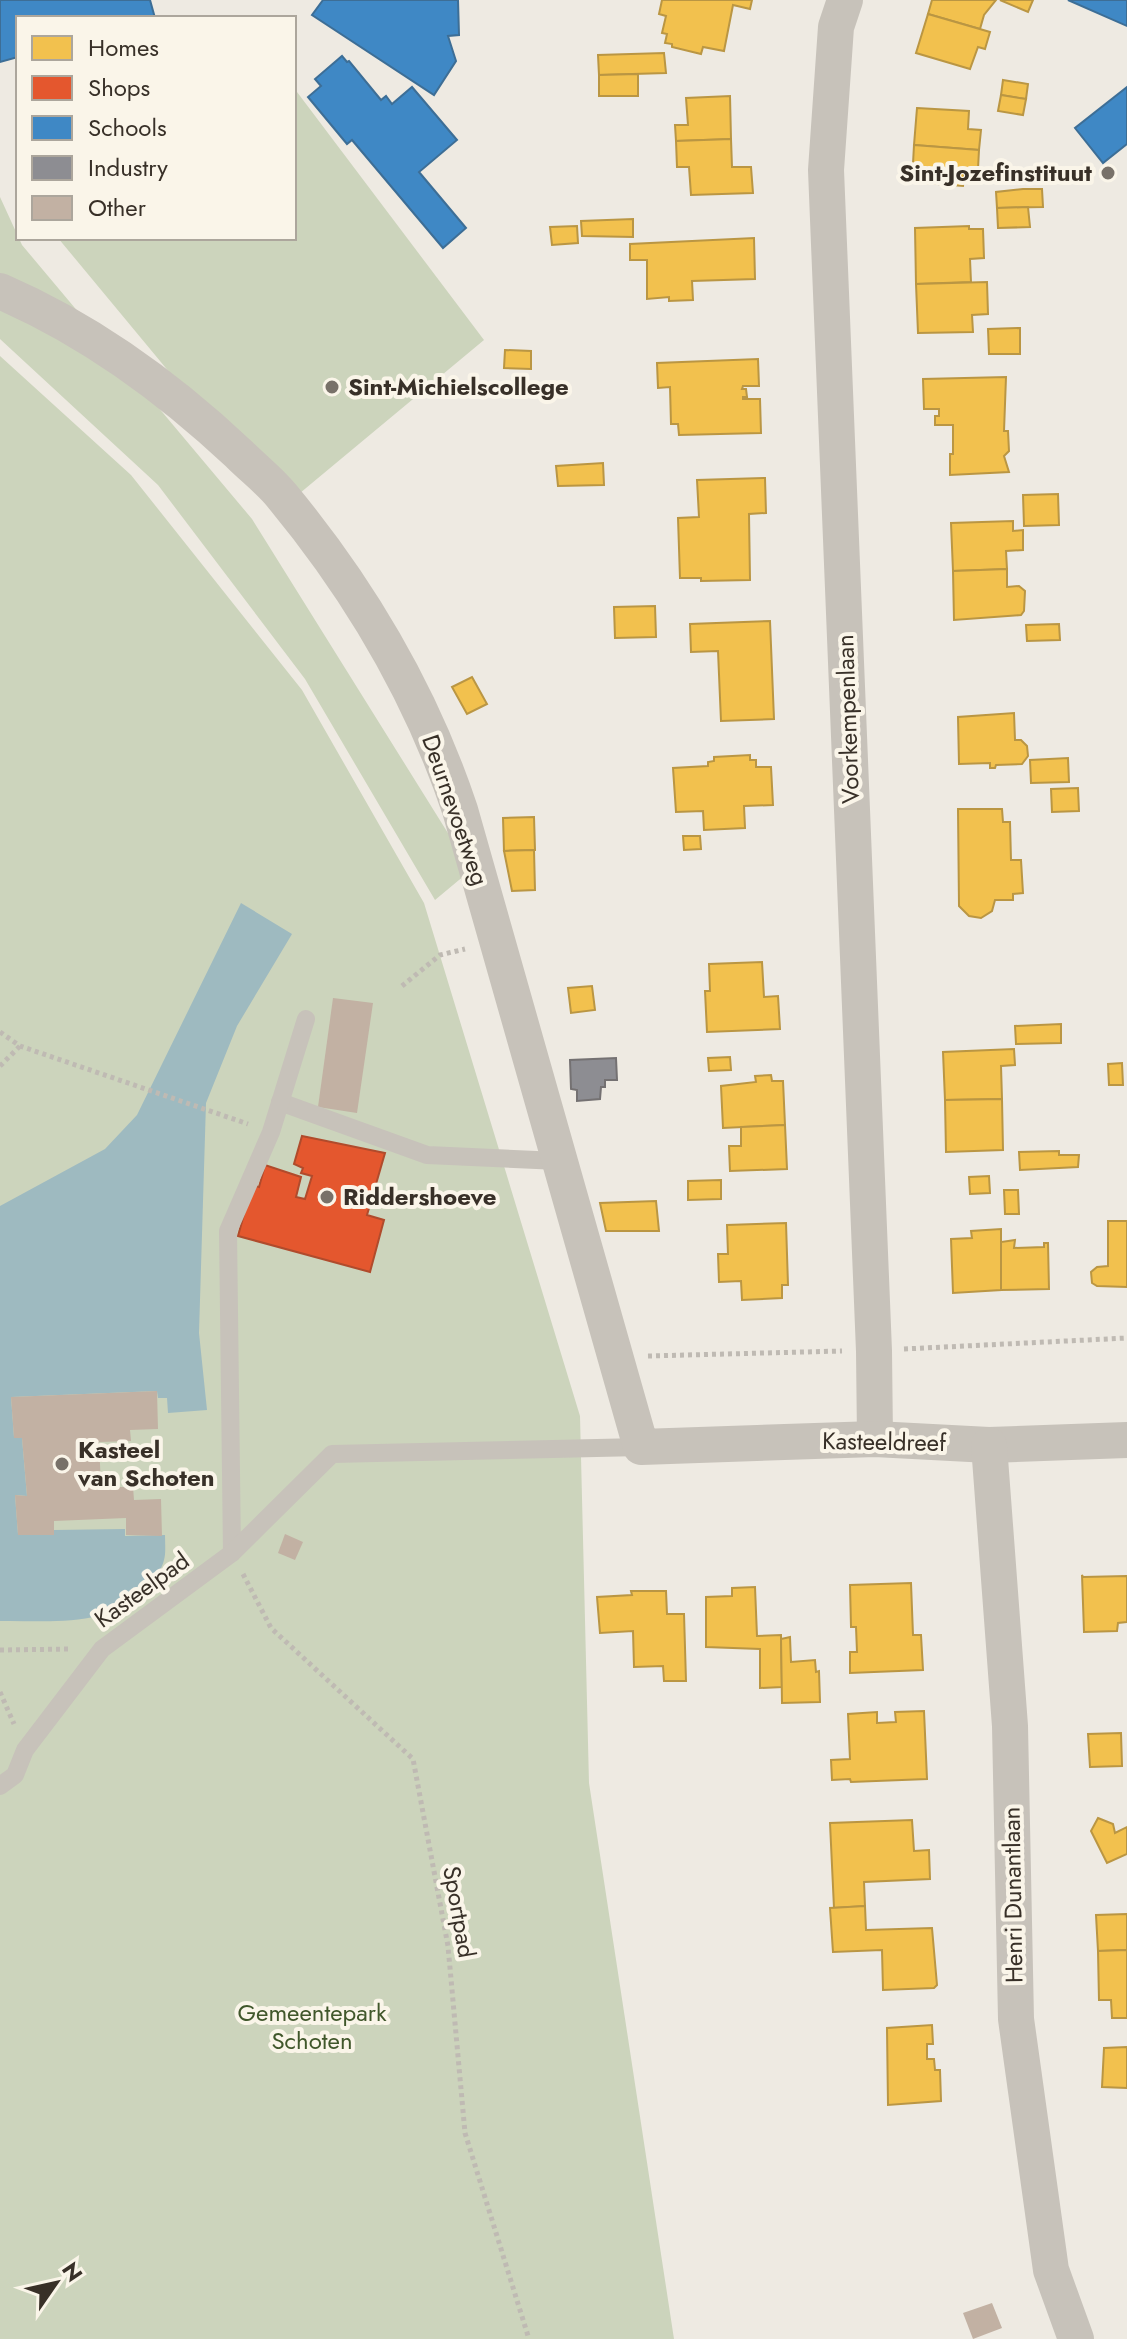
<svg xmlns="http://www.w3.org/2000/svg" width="1127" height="2339" font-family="Jost,sans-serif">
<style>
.green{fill:#ccd4bc}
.water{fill:#9ebac0}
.homes{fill:#f2c14e;stroke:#ba9643;stroke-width:2}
.shops{fill:#e4572e;stroke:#b04b2c;stroke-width:2}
.schools{fill:#3f88c5;stroke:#3d6e96;stroke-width:2}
.industry{fill:#8d8d92;stroke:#747172;stroke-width:2}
.building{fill:#c2b1a3}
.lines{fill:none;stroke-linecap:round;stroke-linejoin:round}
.path{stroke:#bfbab3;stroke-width:5;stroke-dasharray:4 4;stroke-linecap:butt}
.lane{stroke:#c7c2ba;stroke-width:18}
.street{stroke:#c7c2ba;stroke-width:36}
.poi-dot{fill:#787169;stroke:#faf5e9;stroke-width:3}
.labels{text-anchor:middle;stroke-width:8;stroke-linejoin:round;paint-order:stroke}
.poi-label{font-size:24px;font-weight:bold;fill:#383028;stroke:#faf5e9;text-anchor:start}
.street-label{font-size:24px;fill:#383028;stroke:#faf5e9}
.park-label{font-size:24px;fill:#40572b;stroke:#faf5e9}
</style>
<rect width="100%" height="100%" fill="#eeeae2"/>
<!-- green -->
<g class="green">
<path d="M294,88L484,340L282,508L58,238H294Z"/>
<path d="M0,197L22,245L252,519L471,870L435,900L305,679L158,485L0,339Z"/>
<path d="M0,356L131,475L302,690L424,903L580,1416L589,1783L674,2339H0Z"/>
</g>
<!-- water -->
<path class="water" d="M241,903L292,934L237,1026L206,1103L199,1333L207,1410L168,1413L167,1398H158L157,1391L11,1397L14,1437L22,1438L27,1496L15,1495L18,1534L54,1535V1530L125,1529V1536L165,1535C165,1543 166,1553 164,1560C162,1569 154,1580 148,1587C110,1629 51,1620 0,1621V1206L105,1149L137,1115Z"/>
<!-- homes -->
<g class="homes">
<path d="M662,0H752L750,9L733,5L724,51L703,47L701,54L672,47V44L665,43L667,34L662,33L666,16L659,14Z"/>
<path d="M932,0H996L984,15L980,29L928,14Z"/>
<path d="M1000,0H1033L1028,12Z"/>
<path d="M928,14L990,32L985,49L978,47L970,69L916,53Z"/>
<path d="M664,53L666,73L599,75L598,55Z"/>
<path d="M638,74V96H599V75Z"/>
<path d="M1003,80L1028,84L1026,99L1001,95Z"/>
<path d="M1001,95L1026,99L1023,115L998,111Z"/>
<path d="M730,96L731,139L676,141L675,125H688L686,98Z"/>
<path d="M917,108L969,111L968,129L981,130L979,150L914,145Z"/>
<path d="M731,139L732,167H751L753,193L691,195L689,167H677L676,141Z"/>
<path d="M914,145L979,150L978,169L965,168L963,186L912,182Z"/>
<path d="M1023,189H1042L1043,207L997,208L996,192Z"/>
<path d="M1028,207L1030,227L998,228L997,208Z"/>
<path d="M633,219V237L582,236L581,221Z"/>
<path d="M577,226L578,243L552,245L550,227Z"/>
<path d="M969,226V229H983L984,258L970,259L971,282L916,284L915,228Z"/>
<path d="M754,238L755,279L692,281L693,300L669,301V297L647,299V260H630V244Z"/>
<path d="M987,282L988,314L972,315L973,332L918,333L916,284Z"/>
<path d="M1020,328V354H989L988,329Z"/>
<path d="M505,350L531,351V369L504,368Z"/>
<path d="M758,359L759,386H743L742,389H746L747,397H743V399H760L761,433L679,435L678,424H671L670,387L658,388L657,363Z"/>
<path d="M1006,377L1004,431H1008L1009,451L1004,456L1009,472L950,475V454H953V425H935V416H939V409H924L923,379Z"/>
<path d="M603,463L604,485L558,486L556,466Z"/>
<path d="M765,478L766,513L749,514L750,580L701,581V578H680L678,518L699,517L697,480Z"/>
<path d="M1058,494L1059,525L1024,526L1023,495Z"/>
<path d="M1013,521V531L1023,530V550L1006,551L1007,569L953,571L951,523Z"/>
<path d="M1007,569V587L1019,586L1025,591L1024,611L1021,615L954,620L953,571Z"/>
<path d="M655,606L656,637L615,638L614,607Z"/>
<path d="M770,621L774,719L721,721L718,651L691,652L690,624Z"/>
<path d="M1059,624L1060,640L1027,641L1026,625Z"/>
<path d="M472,677L487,704L467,714L452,687Z"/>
<path d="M1014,713L1015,740H1021L1027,746L1028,756L1022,764L996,765L995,768H990V763L959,764L958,717Z"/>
<path d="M750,755V760H756V767H771L773,805L744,806L745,828L704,830L703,811L676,812L673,768L708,766V762L714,761V757Z"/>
<path d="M1068,758L1069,782L1031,783L1030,760Z"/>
<path d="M1078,788L1079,811L1052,812L1051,789Z"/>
<path d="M958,809H1002L1003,822H1010L1011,860H1021L1023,893L1013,894V900H995L992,911L981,918L969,916L959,906Z"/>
<path d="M534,817L535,850L504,851L503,818Z"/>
<path d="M683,836H700L701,849L684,850Z"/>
<path d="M534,850L535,890L512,891L504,851Z"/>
<path d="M762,962L764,997L778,996L780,1029L707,1032L705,991H710L709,964Z"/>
<path d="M592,986L595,1010L571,1013L568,988Z"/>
<path d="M1061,1024V1043L1016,1044L1015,1026Z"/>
<path d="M1014,1049L1015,1065L1001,1066L1002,1099L945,1100L943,1052Z"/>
<path d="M730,1057L731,1070L709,1071L708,1058Z"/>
<path d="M1122,1063L1123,1085H1109L1108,1064Z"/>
<path d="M771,1075L772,1081H783L785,1125L723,1128L721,1086L756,1082L755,1076Z"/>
<path d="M1002,1099L1003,1150L946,1152L945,1100Z"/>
<path d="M785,1125L787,1169L730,1171L729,1146H741V1127Z"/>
<path d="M1059,1151V1155H1079L1078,1167L1020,1170L1019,1152Z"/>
<path d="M989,1176L990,1193L970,1194L969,1177Z"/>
<path d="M721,1180V1199L688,1200V1181Z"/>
<path d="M1004,1190H1018L1019,1214H1005Z"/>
<path d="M656,1201L659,1231H606L600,1203Z"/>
<path d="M1108,1221H1127V1287L1097,1286L1092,1283L1091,1272L1097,1267L1108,1266Z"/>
<path d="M786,1223L788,1285H782V1298L742,1300L741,1281L719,1282L718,1254H728L727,1225Z"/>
<path d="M1001,1229V1290L953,1293L951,1239L972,1238L971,1231Z"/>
<path d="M1015,1240L1014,1248L1044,1247V1243H1048L1049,1289L1001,1290V1242Z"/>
<path d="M1082,1575L1083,1577L1127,1576V1622L1118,1623L1117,1631L1084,1632Z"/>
<path d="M911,1583L913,1635H921L923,1670L850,1673V1652H857L856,1627H851L850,1585Z"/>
<path d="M755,1587L757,1636L781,1635L782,1687L760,1688V1649L706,1647V1597L732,1596V1588Z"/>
<path d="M631,1591H666L667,1614H684L686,1681H664L663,1666L634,1667L633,1631L600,1633L597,1597L632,1595Z"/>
<path d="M790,1637L791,1662L815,1660L816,1672L819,1671L820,1702L782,1703L781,1639Z"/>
<path d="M924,1711L927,1779L851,1782L850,1779L832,1780L831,1760L850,1759L848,1714L877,1712V1723L896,1722L895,1712Z"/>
<path d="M1121,1733L1122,1766L1090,1767L1088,1734Z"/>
<path d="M1098,1818L1113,1824L1115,1833L1127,1827V1854L1107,1863L1091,1831Z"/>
<path d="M912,1820L914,1851L929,1850L930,1879L864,1882L865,1906L834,1908L830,1823Z"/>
<path d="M865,1906L866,1930L932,1928L937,1985L934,1988L883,1990L882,1950L833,1952L830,1908Z"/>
<path d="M1127,1914V1950L1098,1951L1096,1915Z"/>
<path d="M1127,1950V2018H1112L1111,2000H1099L1098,1951Z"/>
<path d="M932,2025L933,2044H927V2059H934L935,2070H940L941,2101L888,2105L887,2028Z"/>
<path d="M1127,2047V2088L1102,2087L1104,2048Z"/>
</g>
<!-- shops -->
<path class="shops" d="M302,1136L385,1153L367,1215L384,1220L370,1272L238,1236L252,1185L259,1187L265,1165L301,1177L296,1197L305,1199L312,1176L301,1173L303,1168L294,1164Z"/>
<!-- schools -->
<g class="schools">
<path d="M0,0H150L155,18H18V57L0,62Z"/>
<path d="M323,0H458L459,35L448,36L456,61L434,95L312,15Z"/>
<path d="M1068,0H1127V26Z"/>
<path d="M342,56L347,62L349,61L381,100L386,96L392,104L412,87L457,140L419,172L466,228L443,248L352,140L347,144L308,97L321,86L315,79Z"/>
<path d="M1127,87V144L1103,163L1075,128Z"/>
</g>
<!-- industry -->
<path class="industry" d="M616,1058L617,1080H605V1087H601L600,1099L577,1101V1090L571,1089L570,1060Z"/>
<!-- building -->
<g class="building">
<path d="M333,998L373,1003L357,1113L318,1107Z"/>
<path d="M157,1391L158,1429L130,1430L131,1441L99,1442L101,1487H133L134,1500L161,1499L162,1536L126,1535V1518L54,1521V1535H18L15,1495L27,1496L22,1438H14L11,1397Z"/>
<path d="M285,1534L303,1542L295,1560L278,1553Z"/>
<path d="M992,2303L1002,2328L973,2339L963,2313Z"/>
</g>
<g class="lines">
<!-- path -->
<g class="path">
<path d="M402,986L440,955L465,949"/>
<path d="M0,1032L20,1046L248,1124"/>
<path d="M0,1066L20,1046"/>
<path d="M904,1349L1127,1338"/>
<path d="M648,1356L842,1351"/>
<path d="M243,1574L271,1628L413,1759L448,1946L465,2133L529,2339"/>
<path d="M0,1650L71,1649"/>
<path d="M0,1692L14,1724"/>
</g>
<!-- lane -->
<g class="lane">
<path d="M280,1102L427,1155L559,1161"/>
<path d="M232,1553L228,1231L271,1132L306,1019"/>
<path d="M0,1786L15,1775L25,1750L102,1649L232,1553L332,1454L641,1447"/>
</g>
<!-- street -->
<g class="street">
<path d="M845,0L836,27L826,170L874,1351L875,1439"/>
<path d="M0,291C90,330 169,388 239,454C253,468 270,481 282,496C359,589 422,696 460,810L641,1447L875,1439L989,1445L1127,1440"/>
<path d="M989,1445L1010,1726L1016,2019L1051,2270L1076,2339"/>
</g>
</g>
<!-- markers -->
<g class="poi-dot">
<circle cx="1108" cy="173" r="8"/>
<circle cx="332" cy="387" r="8"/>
<circle cx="327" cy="1197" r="8"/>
<circle cx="62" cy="1464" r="8"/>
</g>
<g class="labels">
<!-- poi labels -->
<g class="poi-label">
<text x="1092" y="181" text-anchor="end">Sint-Jozefinstituut</text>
<text x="348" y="395">Sint-Michielscollege</text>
<text x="343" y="1205">Riddershoeve</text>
<text x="78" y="1458">Kasteel<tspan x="78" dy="28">van Schoten</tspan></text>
</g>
<!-- street labels -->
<g class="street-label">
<text transform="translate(848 719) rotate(-92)" y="8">Voorkempenlaan</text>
<text transform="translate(455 810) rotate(71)" y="8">Deurnevoetweg</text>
<text transform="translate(884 1442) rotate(1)" y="8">Kasteeldreef</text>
<text transform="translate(142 1590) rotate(-36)" y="8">Kasteelpad</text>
<text transform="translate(1013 1895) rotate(-91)" y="8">Henri Dunantlaan</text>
<text transform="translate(459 1912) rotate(80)" y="8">Sportpad</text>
</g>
<!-- park labels -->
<g class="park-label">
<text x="312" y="2021">Gemeentepark<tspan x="312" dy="28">Schoten</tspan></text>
</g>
</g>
<!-- legend -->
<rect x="16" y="16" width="280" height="224" fill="#faf5e9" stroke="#aca69c" stroke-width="2"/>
<rect x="32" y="36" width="40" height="24" fill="#f2c14e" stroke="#aca69c" stroke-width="2"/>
<text x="88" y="56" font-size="24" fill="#383028">Homes</text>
<rect x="32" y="76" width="40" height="24" fill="#e4572e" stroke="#aca69c" stroke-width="2"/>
<text x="88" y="96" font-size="24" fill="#383028">Shops</text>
<rect x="32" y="116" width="40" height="24" fill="#3f88c5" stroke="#aca69c" stroke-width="2"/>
<text x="88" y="136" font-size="24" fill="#383028">Schools</text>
<rect x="32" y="156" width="40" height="24" fill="#8d8d92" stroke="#aca69c" stroke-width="2"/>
<text x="88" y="176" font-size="24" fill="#383028">Industry</text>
<rect x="32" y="196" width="40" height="24" fill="#c2b1a3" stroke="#aca69c" stroke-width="2"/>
<text x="88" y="216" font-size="24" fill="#383028">Other</text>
<!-- north arrow -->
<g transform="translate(56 2283) rotate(56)" stroke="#faf5e9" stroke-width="6" paint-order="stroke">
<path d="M0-6L14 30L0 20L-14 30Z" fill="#383028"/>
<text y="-12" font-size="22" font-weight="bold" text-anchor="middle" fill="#383028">N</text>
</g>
</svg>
